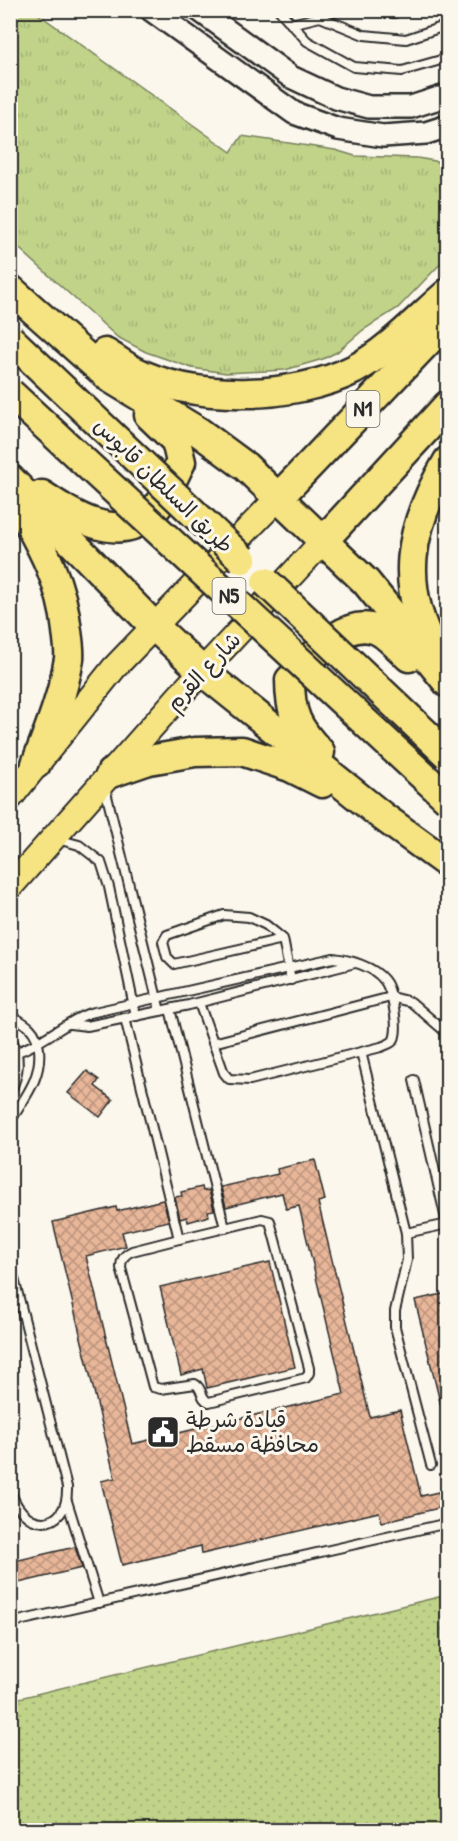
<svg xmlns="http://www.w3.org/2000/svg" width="458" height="1841" font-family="'Patrick Hand','Playpen Sans Arabic',sans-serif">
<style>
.grass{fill:url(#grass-dots);stroke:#767f5a;stroke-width:1.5}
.park{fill:url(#park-tufts);stroke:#767f5a;stroke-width:1.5}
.building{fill:url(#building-cross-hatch);stroke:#2b2b2b;stroke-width:1.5}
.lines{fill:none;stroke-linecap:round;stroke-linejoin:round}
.lane-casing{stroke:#2b2b2b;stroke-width:12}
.secondary-casing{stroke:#2b2b2b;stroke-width:26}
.primary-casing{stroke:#2b2b2b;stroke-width:28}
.highway-casing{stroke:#2b2b2b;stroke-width:33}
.lane{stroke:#fbf7ec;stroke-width:8}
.secondary{stroke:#fbf7ec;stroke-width:21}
.primary{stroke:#f6e381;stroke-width:24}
.highway{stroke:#f6e381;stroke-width:28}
.highway-bridge-casing{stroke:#2b2b2b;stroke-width:33;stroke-linecap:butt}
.highway-bridge{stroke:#f6e381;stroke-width:28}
.labels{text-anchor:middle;stroke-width:6;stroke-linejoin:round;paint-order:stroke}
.shield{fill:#fbf7ec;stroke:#696865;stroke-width:1.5}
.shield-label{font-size:21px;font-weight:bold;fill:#2b2b2b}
.street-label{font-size:22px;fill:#2b2b2b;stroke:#fbf7ec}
.poi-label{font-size:22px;fill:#2b2b2b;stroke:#fbf7ec;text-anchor:start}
</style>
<defs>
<pattern id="grass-dots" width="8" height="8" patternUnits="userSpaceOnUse" patternTransform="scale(1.5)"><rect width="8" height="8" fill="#c0d389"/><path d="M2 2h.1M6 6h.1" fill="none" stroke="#a5b576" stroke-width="1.8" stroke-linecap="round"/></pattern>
<pattern id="park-tufts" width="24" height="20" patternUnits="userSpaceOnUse" patternTransform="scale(1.5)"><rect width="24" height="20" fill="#c0d389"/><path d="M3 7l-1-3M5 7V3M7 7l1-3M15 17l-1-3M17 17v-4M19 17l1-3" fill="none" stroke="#a5b576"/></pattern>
<pattern id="building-cross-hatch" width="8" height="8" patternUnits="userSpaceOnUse" patternTransform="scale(1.5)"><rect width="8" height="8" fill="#e8b699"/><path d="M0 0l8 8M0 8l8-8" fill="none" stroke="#bc947d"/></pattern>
</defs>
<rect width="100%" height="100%" fill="#fbf7ec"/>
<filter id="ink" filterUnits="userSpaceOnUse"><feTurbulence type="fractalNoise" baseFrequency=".0167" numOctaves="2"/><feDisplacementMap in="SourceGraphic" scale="12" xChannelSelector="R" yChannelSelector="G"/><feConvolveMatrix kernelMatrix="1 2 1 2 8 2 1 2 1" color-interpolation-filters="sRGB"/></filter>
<g filter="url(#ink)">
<!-- grass -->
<path class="grass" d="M447,1595V1830H11V1700Z"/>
<!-- park -->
<path class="park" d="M11,10L34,11L231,152L242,136L335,150L355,156L417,158L435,161L444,167H447V257L398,308L363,330L337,352L323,359L285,370L226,373L192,368L146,352L117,337L11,241Z"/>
<!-- building -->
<g class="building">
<path d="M87,1071L99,1080L95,1086L113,1100L100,1117L68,1093Z"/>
<path d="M315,1160L325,1200L318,1202L370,1417L400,1410L421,1496L447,1490V1506L382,1522L379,1512L202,1554L201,1546L122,1565L101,1481L115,1478L53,1222L116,1207L117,1211L163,1200L169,1221L122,1232L126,1246L86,1256L132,1444L344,1394L299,1206L286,1209L282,1193L226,1207L221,1187L278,1174L277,1169Z"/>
<path d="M202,1187L203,1191L209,1190L214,1210L208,1211L209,1216L188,1222L187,1217L180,1219L175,1197L182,1196L181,1192Z"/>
<path d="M270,1262L295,1367L207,1388L203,1369L181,1375L160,1287Z"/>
<path d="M447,1293V1410H442L415,1300Z"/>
<path d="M75,1547L82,1568L10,1585V1562Z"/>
</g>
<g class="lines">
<!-- lane casing -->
<g class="lane-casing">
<g id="lane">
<path d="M279,10L307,41L354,67L402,71L448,58"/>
<path d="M385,10L394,13L403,10"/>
<path d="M291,24L320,17L364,35L406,39L448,25"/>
<path d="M105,788L160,1011"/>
<path d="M57,839L79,845L101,862L109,887L136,1016"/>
<path d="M283,939L174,964L167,957L163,942L167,935L224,915L249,917L266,925L283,939L291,980"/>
<path d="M10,1014C16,1019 24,1022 30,1028C35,1033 38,1041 39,1049C42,1079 24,1098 10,1122"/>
<path d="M125,1018L179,1239L225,1228L170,1009"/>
<path d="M70,1024L87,1026L189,1005L355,963"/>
<path d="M10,1037C22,1056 19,1074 10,1093"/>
<path d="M213,1043L391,997L411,1002L448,1034"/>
<path d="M17,1052C44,1043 64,1022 90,1013L333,958C350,960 373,966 384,980C392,989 398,1024 395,1036C394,1043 388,1044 381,1047L250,1080L229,1079L224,1073L199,1003"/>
<path d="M361,1052L406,1233L448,1224"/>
<path d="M414,1080L447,1224"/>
<path d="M406,1233L407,1260L395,1311V1327L431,1465"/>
<path d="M179,1239L132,1251C124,1255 121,1259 121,1268L153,1387L161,1389L195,1384C203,1388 200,1399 209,1402L306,1378L309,1373V1368L270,1221L262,1219L225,1228"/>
<path d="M10,1263L67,1487C69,1535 19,1532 10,1487"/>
<path d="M67,1501L99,1603"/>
<path d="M10,1623L448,1523"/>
</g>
</g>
<!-- secondary casing -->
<g class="secondary-casing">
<g id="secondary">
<path d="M151,10L294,113L338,129L383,136L426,133L448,126"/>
<path d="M199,10L291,77L336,98L369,107H411L448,95"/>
</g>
</g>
<!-- primary casing -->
<g class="primary-casing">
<g id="primary">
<path d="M10,798L114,668L278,498"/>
<path d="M10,887L181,694L323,541"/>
</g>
</g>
<!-- highway casing -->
<g class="highway-casing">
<g id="highway">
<path d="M10,289L110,378L199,432L245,466L366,582L448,683"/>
<path d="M105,353C114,358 123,365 132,370C194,402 294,400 355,369C387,352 420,317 448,293"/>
<path d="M10,479L153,625L202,671L382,816L448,864"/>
<path d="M13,495C38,540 62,579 67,631C68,640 70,650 69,659C63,695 49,730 36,764"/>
<path d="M42,495C70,514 115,543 147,517C163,505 172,479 181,462L176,441L149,415"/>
<path d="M278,498L448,320"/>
<path d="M323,541L448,405"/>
<path d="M437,656C397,586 408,528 448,461"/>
<path d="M320,752C297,728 290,714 290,680C310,660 344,616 377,630C387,634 401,650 409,657"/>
<path d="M111,773L149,760L195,752L242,751L290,767L322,783"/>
</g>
</g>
<!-- lane -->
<use href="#lane" class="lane"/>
<!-- secondary -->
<use href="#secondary" class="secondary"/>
<!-- primary -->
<use href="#primary" class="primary"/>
<!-- highway -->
<use href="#highway" class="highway"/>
<!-- highway-bridge casing -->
<g class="highway-bridge-casing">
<g id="highway-bridge">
<path d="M10,339L242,559"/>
<path d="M10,393L448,799"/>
<path d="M266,582L448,755"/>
</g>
</g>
<!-- highway-bridge -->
<use href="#highway-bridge" class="highway-bridge"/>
</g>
</g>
<!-- icons -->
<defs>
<g id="civic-square" transform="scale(1.725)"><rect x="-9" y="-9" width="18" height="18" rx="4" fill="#2b2b2b" stroke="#fbf7ec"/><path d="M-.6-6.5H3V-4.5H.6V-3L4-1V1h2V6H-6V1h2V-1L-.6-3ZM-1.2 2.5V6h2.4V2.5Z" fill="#fff"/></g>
</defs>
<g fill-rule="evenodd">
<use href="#civic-square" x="163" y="1432"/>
</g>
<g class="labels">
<!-- shield labels -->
<g class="shield">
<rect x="346.5" y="391" width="33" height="36" rx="4.5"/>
<rect x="212.5" y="578" width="33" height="36" rx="4.5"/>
</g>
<g class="shield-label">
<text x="363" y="416">N1</text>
<text x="229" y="603">N5</text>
</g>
<!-- street labels -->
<g class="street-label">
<text transform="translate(164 485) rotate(44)" y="8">طريق السلطان قابوس</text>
<text transform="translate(203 671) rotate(-47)" y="8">شارع القرم</text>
</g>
<!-- poi labels -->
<g class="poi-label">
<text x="186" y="1427">قيادة شرطة<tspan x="186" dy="25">محافظة مسقط</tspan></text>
</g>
</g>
<!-- margin -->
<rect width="458" height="1841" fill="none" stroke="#fbf7ec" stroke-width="36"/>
<rect x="18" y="18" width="422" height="1805" fill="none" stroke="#2b2b2b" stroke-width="2" filter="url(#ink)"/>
</svg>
